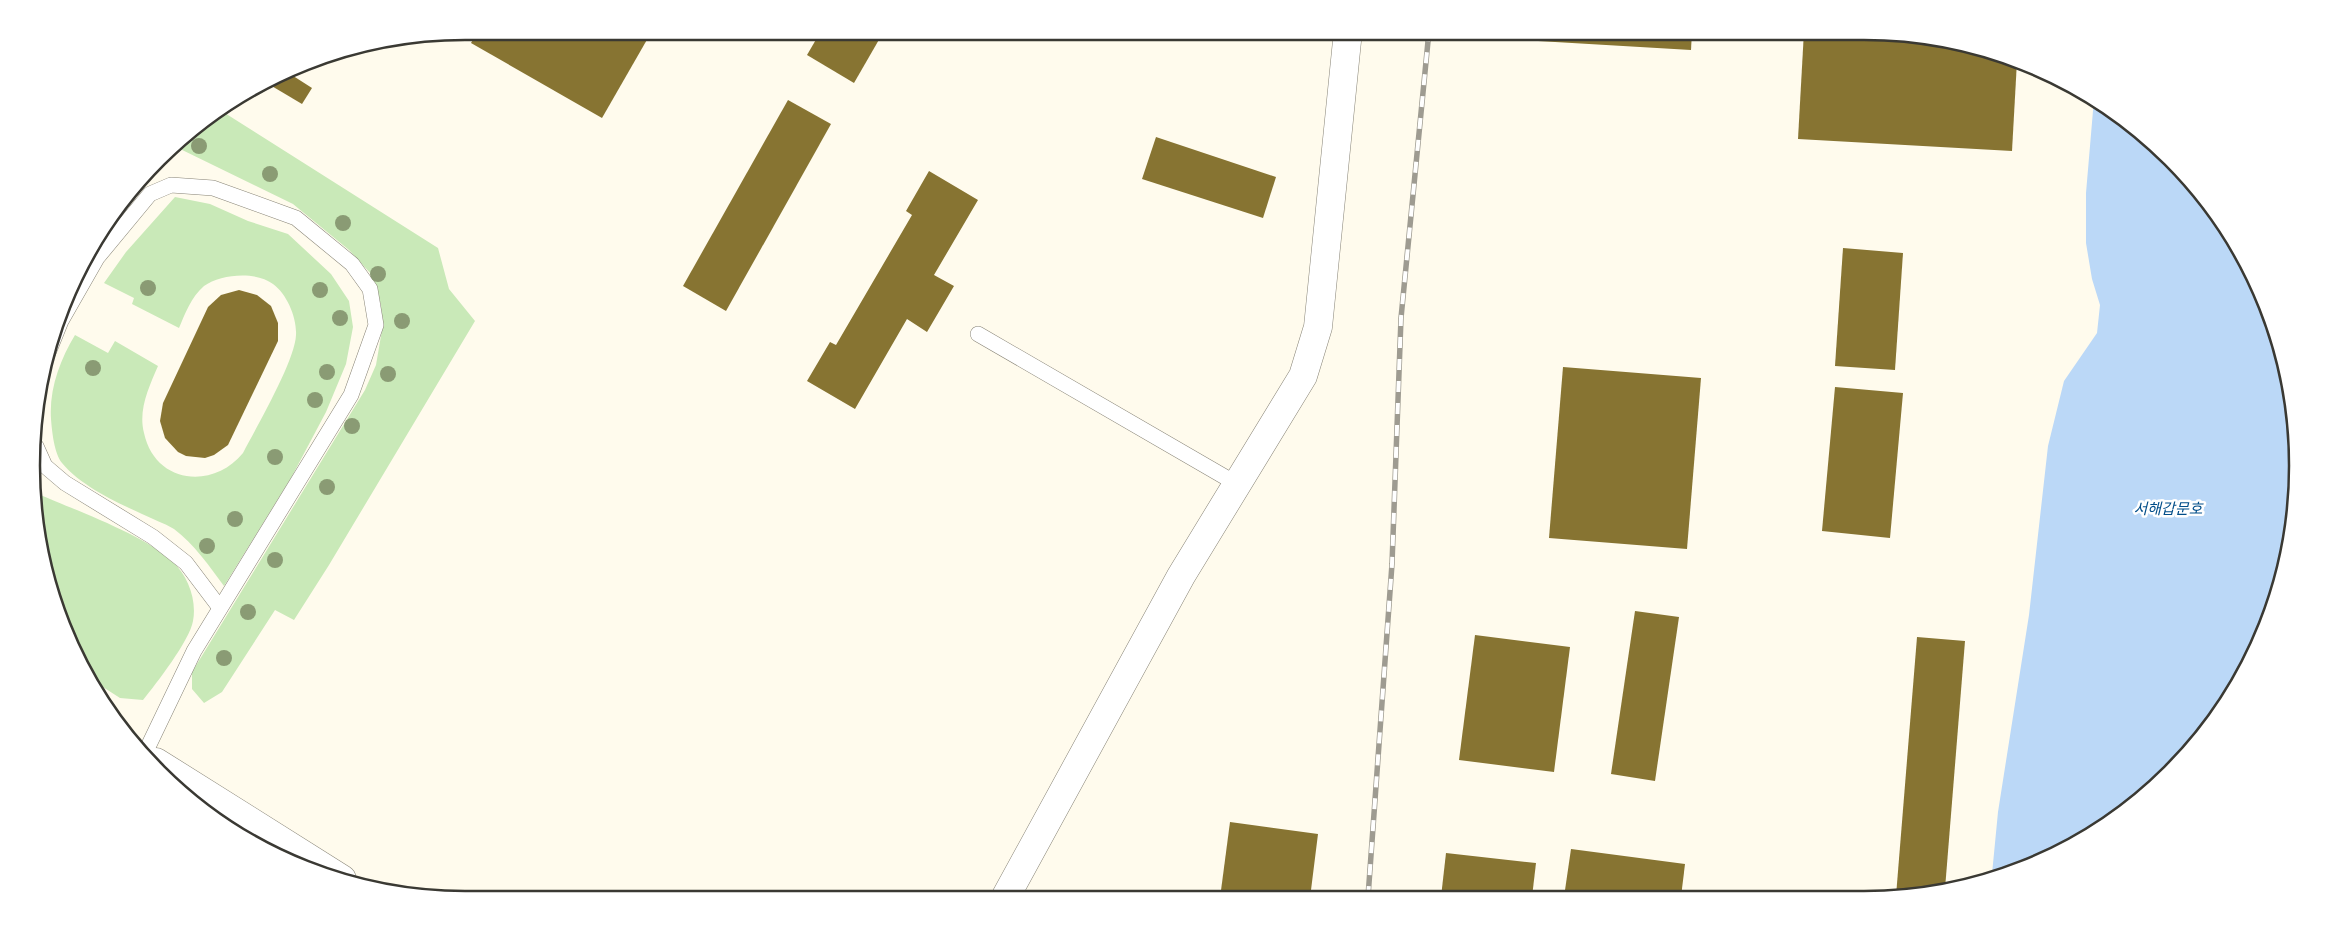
<svg xmlns="http://www.w3.org/2000/svg" width="2329" height="931" font-family="'Noto Sans','Noto Sans KR',sans-serif">
<style>
.green{fill:#c9e9b8}
.water{fill:#bbd8f7}
.building{fill:#877432}
.lines{fill:none;stroke-linecap:round;stroke-linejoin:round}
.lane-casing{stroke:#878376;stroke-width:16}
.street-casing{stroke:#878376;stroke-width:29}
.lane{stroke:#fff;stroke-width:15}
.street{stroke:#fff;stroke-width:28}
.rail-casing{stroke:#9e9b91;stroke-width:5.5}
.rail{stroke:#fff;stroke-width:4;stroke-dasharray:11;stroke-linecap:butt}
.tree{fill:#8a9b74}
.labels{text-anchor:middle;stroke-width:5;stroke-linejoin:round;paint-order:stroke}
.water-label{font-size:15px;font-style:italic;fill:#014d89;stroke:#fff}
.rim{fill:none;stroke:#3a3933;stroke-width:2.5}
</style>
<rect width="100%" height="100%" fill="#fffbed"/>
<!-- green -->
<g class="green">
<path d="M220,110L438,248L449,289L475,321L329,565L294,620L275,610L222,692L204,703L192,689V672L365,390L376,365L382,330L381,305L372,275L349,250L293,204L174,146L179,139Z"/>
<path d="M175,197L210,204L248,221L288,234L331,274L349,301L353,327L346,364L326,412L291,478L224,586C210,567 194,544 174,529C164,523 152,519 142,514C116,502 81,486 62,463C54,453 52,431 51,419C49,389 60,360 75,335L108,353L115,341L158,366C149,387 138,410 144,433C155,484 213,490 243,453C257,426 295,361 296,335C297,318 287,294 273,284C256,271 221,274 204,286C191,297 185,314 179,328L132,304L134,298L104,283L126,252Z"/>
<path d="M119,213L113,224L85,258L89,249Z"/>
<path d="M38,494C75,510 145,535 173,562C188,576 197,600 193,621C190,640 156,684 143,700L120,698L89,678L64,631L40,550Z"/>
</g>
<!-- water -->
<path class="water" d="M2094,99L2150,139L2208,201L2253,273L2283,353L2297,437L2294,522L2275,605L2224,707L2150,792L2055,855L1992,874L1998,812L2029,615L2048,446L2064,381L2097,333L2100,305L2092,279L2086,243V193Z"/>
<!-- building -->
<g class="building">
<path d="M478,31H652L602,118L471,43Z"/>
<path d="M821,31H884L854,83L807,55Z"/>
<path d="M1538,31H1692L1691,50L1538,41Z"/>
<path d="M1804,31H1864L2003,54L2017,61L2012,151L1798,139Z"/>
<path d="M287,72L312,88L302,104L265,82Z"/>
<path d="M788,100L831,124L726,311L683,286Z"/>
<path d="M1156,137L1276,177L1263,218L1142,179Z"/>
<path d="M929,171L978,200L934,275L954,286L927,332L907,319L855,409L807,381L830,342L836,345L912,215L906,211Z"/>
<path d="M1843,248L1903,253L1895,370L1835,366Z"/>
<path d="M239,290L257,295L271,306L278,323V341L228,445L214,455L205,458L186,456L178,452L165,438L160,421L163,403L208,307L221,295Z"/>
<path d="M1563,367L1701,378L1687,549L1549,538Z"/>
<path d="M1835,387L1903,393L1890,538L1822,531Z"/>
<path d="M1635,611L1679,617L1655,781L1611,774Z"/>
<path d="M1475,635L1570,647L1554,772L1459,760Z"/>
<path d="M1917,637L1965,641L1945,889L1920,896H1896Z"/>
<path d="M1230,822L1318,834L1310,898H1220Z"/>
<path d="M1571,849L1685,864L1681,897H1564Z"/>
<path d="M1446,853L1536,863L1532,897H1441Z"/>
<path d="M1147,892L1175,897V898H1146Z"/>
</g>
<g class="lines">
<!-- lane casing -->
<g class="lane-casing">
<g id="lane">
<path d="M978,334L1237,484"/>
<path d="M48,353L61,321L97,258L150,194L171,185L213,188L296,218L352,264L370,289L376,325L351,395L194,651L146,751"/>
<path d="M36,446L45,466L65,483L153,537L186,563L220,608"/>
</g>
</g>
<!-- street casing -->
<g class="street-casing">
<g id="street">
<path d="M156,762L342,879"/>
<path d="M1005,898L1181,576L1303,376L1318,327L1348,31"/>
</g>
</g>
<!-- lane -->
<use href="#lane" class="lane"/>
<!-- street -->
<use href="#street" class="street"/>
<!-- rail casing -->
<g class="rail-casing">
<path id="rail" d="M1368,897L1392,564L1401,318L1429,31"/>
</g>
<!-- rail -->
<use href="#rail" class="rail"/>
</g>
<!-- trees -->
<g class="tree">
<circle cx="199" cy="146" r="8"/>
<circle cx="270" cy="174" r="8"/>
<circle cx="343" cy="223" r="8"/>
<circle cx="378" cy="274" r="8"/>
<circle cx="148" cy="288" r="8"/>
<circle cx="320" cy="290" r="8"/>
<circle cx="340" cy="318" r="8"/>
<circle cx="402" cy="321" r="8"/>
<circle cx="93" cy="368" r="8"/>
<circle cx="327" cy="372" r="8"/>
<circle cx="388" cy="374" r="8"/>
<circle cx="315" cy="400" r="8"/>
<circle cx="352" cy="426" r="8"/>
<circle cx="275" cy="457" r="8"/>
<circle cx="327" cy="487" r="8"/>
<circle cx="235" cy="519" r="8"/>
<circle cx="207" cy="546" r="8"/>
<circle cx="275" cy="560" r="8"/>
<circle cx="248" cy="612" r="8"/>
<circle cx="224" cy="658" r="8"/>
</g>
<g class="labels">
<!-- water labels -->
<g class="water-label">
<text x="2168" y="514">서해갑문호</text>
</g>
</g>
<!-- crop -->
<path d="M0 0H2329V931H0ZM465 40H1864A425 425 0 0 1 2289 465V466A425 425 0 0 1 1864 891H465A425 425 0 0 1 40 466V465A425 425 0 0 1 465 40Z" fill="#fff" fill-rule="evenodd"/>
<path class="rim" d="M465 40H1864A425 425 0 0 1 2289 465V466A425 425 0 0 1 1864 891H465A425 425 0 0 1 40 466V465A425 425 0 0 1 465 40Z"/>
</svg>
